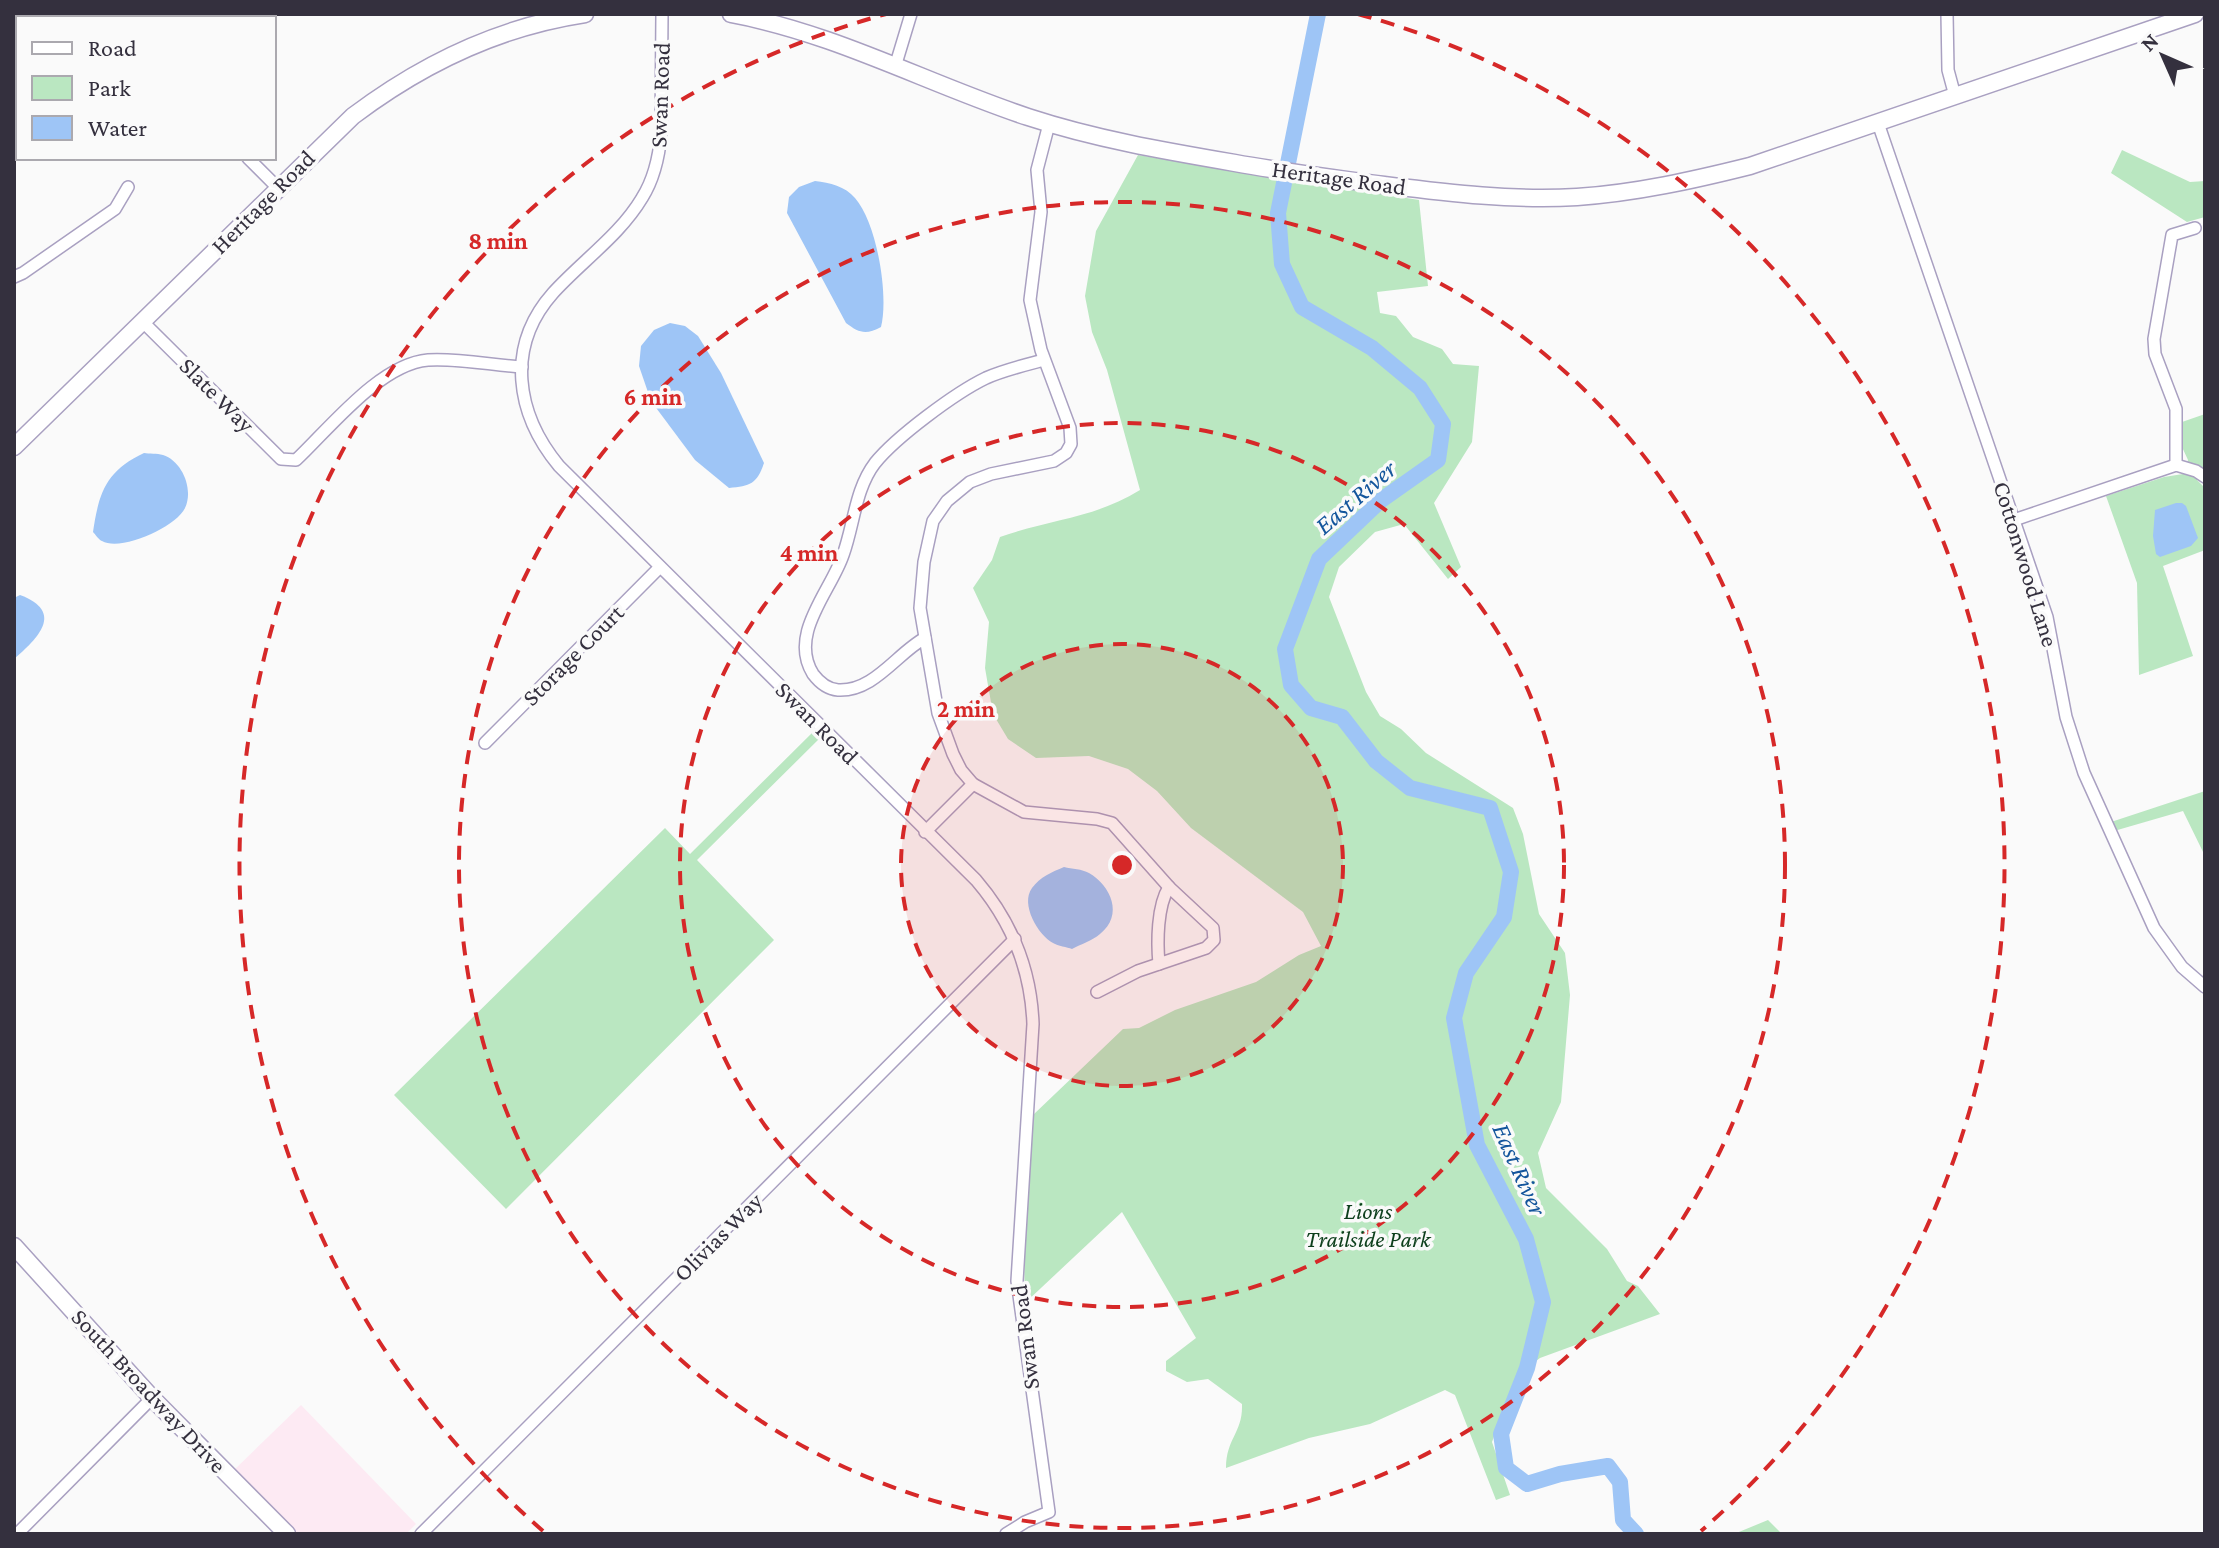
<svg xmlns="http://www.w3.org/2000/svg" width="2219" height="1548" font-family="'Crimson Pro',serif">
<style>
.commercial{fill:#fdeaf3}
.green{fill:#bae7c1}
.water{fill:#9ec5f6}
.lines{fill:none;stroke-linecap:round;stroke-linejoin:round}
.river{stroke:#9ec5f6;stroke-width:16}
.street-casing{stroke:#a9a0c1;stroke-width:14}
.secondary-casing{stroke:#a9a0c1;stroke-width:19}
.street{stroke:#fff;stroke-width:11}
.secondary{stroke:#fff;stroke-width:16}
.ring{fill:none;stroke:#d62828;stroke-width:4;stroke-dasharray:14 10}
.labels{text-anchor:middle;stroke-width:7;stroke-linejoin:round;paint-order:stroke}
.street-label{font-size:24px;fill:#34303e;stroke:#fafafa}
.park-label{font-size:24px;font-style:italic;fill:#0d3f1c;stroke:#fafafa}
.water-label{font-size:26px;font-style:italic;fill:#13559c;stroke:#fafafa}
.centre{fill:#d62828;stroke:#fafafa;stroke-width:4}
.ring-label{font-size:24px;text-anchor:middle;font-weight:bold;fill:#d62828;stroke:#fafafa;stroke-width:7;stroke-linejoin:round;paint-order:stroke}
</style>
<rect width="100%" height="100%" fill="#fafafa"/>
<!-- commercial -->
<path class="commercial" d="M301,1405L416,1524L406,1534H296L234,1470Z"/>
<!-- green -->
<g class="green">
<path d="M2122,150L2190,182L2205,181V217L2187,222L2111,173Z"/>
<path d="M1138,155L1419,200L1428,286L1377,292L1380,313L1396,316L1413,337L1442,349L1453,364L1479,366L1472,442L1434,503L1461,567L1448,579L1404,524L1375,532L1339,567L1329,597L1366,692L1380,716L1401,729L1426,753L1513,808L1523,834L1539,914L1565,953L1570,995L1561,1102L1538,1153L1546,1188L1607,1249L1627,1281L1638,1286L1660,1314L1540,1358L1517,1375L1492,1442L1510,1495L1496,1500L1455,1395L1445,1390L1370,1424L1309,1438L1226,1468C1226,1438 1243,1433 1242,1404L1208,1379L1187,1382L1166,1371V1361L1196,1338L1122,1212L1025,1303L1024,1256L1033,1115L1123,1029L1139,1028L1175,1010L1256,982L1299,955L1321,946L1303,912L1191,828L1157,791L1128,769L1089,756L1036,758L1008,739L993,714L985,668L989,622L973,588L992,560L1000,537C1050,519 1093,519 1140,490L1107,370L1092,332L1085,296L1096,231Z"/>
<path d="M2205,414V473L2197,480L2205,488V550L2163,566L2193,656L2139,675L2137,583L2106,496L2164,477L2183,474L2188,460L2182,447V422Z"/>
<path d="M814,731L820,738L697,860L774,940L506,1209L394,1095L665,828L690,854Z"/>
<path d="M2205,791V856L2183,811L2114,831L2111,822Z"/>
<path d="M1768,1520L1782,1534H1734Z"/>
</g>
<!-- water -->
<g class="water">
<path d="M815,181C830,183 845,186 855,198C877,223 889,296 881,327C866,335 859,333 846,323L787,213L789,197L799,187Z"/>
<path d="M670,323L685,326L698,336L721,373L764,463C757,484 750,486 729,488L695,460L651,401L639,366L641,346L654,330Z"/>
<path d="M144,453C149,454 157,453 163,455C182,461 194,489 185,508C176,527 121,552 102,541C99,540 95,534 93,532C99,492 106,471 144,453Z"/>
<path d="M2176,503H2182L2186,506L2198,538L2191,546L2160,557L2156,554L2153,536L2155,510Z"/>
<path d="M20,595C65,612 38,638 14,659V598Z"/>
<path d="M1064,867C1072,869 1082,869 1089,873C1111,886 1124,915 1100,934C1092,941 1081,944 1072,949C1067,947 1058,946 1053,943C1038,935 1020,904 1032,888C1040,877 1052,872 1064,867Z"/>
</g>
<g class="lines">
<!-- river -->
<path class="river" d="M1318,14L1278,213L1282,264L1302,307L1372,348L1420,388L1443,424L1438,460L1380,501L1319,559L1285,649L1291,685L1311,708L1342,717L1376,761L1410,788L1490,808L1511,872L1504,917L1466,973L1454,1018L1477,1145L1526,1239L1543,1302L1527,1368L1501,1434L1506,1468L1527,1484L1560,1474L1608,1466L1620,1482L1623,1520L1636,1534"/>
<!-- street casing -->
<g class="street-casing">
<g id="street">
<path d="M103,14L107,18"/>
<path d="M662,14L661,134C659,157 654,179 642,198C620,235 582,261 553,293C505,347 516,414 559,466L976,880C1012,922 1031,969 1033,1024L1017,1281L1049,1512L1025,1522L1006,1534"/>
<path d="M1947,14L1948,70L1955,96"/>
<path d="M895,67L911,14"/>
<path d="M14,76L18,74"/>
<path d="M1878,123L2047,617L2066,717L2084,773L2154,928L2182,967L2205,987"/>
<path d="M1049,124L1037,170L1041,212L1030,300L1041,350L1070,428L1071,444L1066,453L1054,461L991,474L970,482L947,501L933,521L924,562L920,608L938,713L953,754L961,770L973,784L1024,812L1097,819L1112,823L1169,887L1213,928L1214,940L1206,948L1138,971L1097,992"/>
<path d="M248,158L277,187"/>
<path d="M14,277L23,273L115,209L128,187"/>
<path d="M142,321L281,459L296,460C330,428 380,364 428,360C458,358 491,365 522,367"/>
<path d="M2176,465V409L2155,354L2154,339L2172,235L2195,228"/>
<path d="M2014,520L2176,465L2196,471L2205,477"/>
<path d="M925,638C897,653 874,692 838,690C827,689 819,682 813,674C788,634 831,591 843,555C854,525 855,489 875,463C896,437 955,393 986,378C1004,370 1025,365 1044,360"/>
<path d="M485,743L660,567"/>
<path d="M925,832L973,784"/>
<path d="M1159,964C1157,942 1157,906 1169,887"/>
<path d="M17,1534L152,1398"/>
<path d="M421,1534L1015,939"/>
</g>
</g>
<!-- secondary casing -->
<g class="secondary-casing">
<g id="secondary">
<path d="M731,14C835,33 928,84 1028,117C1095,139 1165,151 1235,163C1284,172 1334,178 1384,185C1449,193 1513,201 1577,197C1636,193 1694,180 1750,166L2195,14"/>
<path d="M14,447L353,116C422,64 498,27 585,14"/>
<path d="M14,1246L152,1398L287,1534"/>
</g>
</g>
<!-- street -->
<use href="#street" class="street"/>
<!-- secondary -->
<use href="#secondary" class="secondary"/>
</g>
<!-- distance rings -->
<circle cx="1122" cy="865" r="221" fill="#d62828" fill-opacity=".12"/>
<g class="ring">
<circle cx="1122" cy="865" r="221"/>
<circle cx="1122" cy="865" r="442"/>
<circle cx="1122" cy="865" r="663"/>
<path d="M543 1531A883 883 0 0 1 886 14M1358 14A883 883 0 0 1 1701 1531"/>
</g>
<g class="labels">
<!-- street labels -->
<g class="street-label">
<text transform="translate(660 95) rotate(-88)" y="8">Swan Road</text>
<text transform="translate(1339 178) rotate(8)" y="8">Heritage Road</text>
<text transform="translate(263 202) rotate(-45)" y="8">Heritage Road</text>
<text transform="translate(217 395) rotate(45)" y="8">Slate Way</text>
<text transform="translate(2026 564) rotate(73)" y="8">Cottonwood Lane</text>
<text transform="translate(573 655) rotate(-45)" y="8">Storage Court</text>
<text transform="translate(817 723) rotate(45)" y="8">Swan Road</text>
<text transform="translate(718 1237) rotate(-45)" y="8">Olivias Way</text>
<text transform="translate(1025 1337) rotate(-97)" y="8">Swan Road</text>
<text transform="translate(149 1391) rotate(47)" y="8">South Broadway Drive</text>
</g>
<!-- park labels -->
<g class="park-label">
<text x="1368" y="1219">Lions<tspan x="1368" dy="28">Trailside Park</tspan></text>
</g>
<!-- water labels -->
<g class="water-label">
<text transform="translate(1355 497) rotate(-41)" y="9">East River</text>
<text transform="translate(1520 1169) rotate(66)" y="9">East River</text>
</g>
</g>
<circle cx="1122" cy="865" r="12" class="centre"/>
<g class="ring-label">
<text x="498" y="249">8 min</text>
<text x="653" y="405">6 min</text>
<text x="809" y="561">4 min</text>
<text x="966" y="717">2 min</text>
</g>
<!-- border -->
<rect width="2219" height="1548" fill="none" stroke="#34303e" stroke-width="32"/>
<!-- legend -->
<rect x="16" y="16" width="260" height="144" fill="#fafafa" stroke="#aba9af" stroke-width="2"/>
<rect x="32" y="42" width="40" height="12" fill="#ffffff" stroke="#aba9af" stroke-width="2"/>
<text x="88" y="56" font-size="24" fill="#34303e">Road</text>
<rect x="32" y="76" width="40" height="24" fill="#bae7c1" stroke="#aba9af" stroke-width="2"/>
<text x="88" y="96" font-size="24" fill="#34303e">Park</text>
<rect x="32" y="116" width="40" height="24" fill="#9ec5f6" stroke="#aba9af" stroke-width="2"/>
<text x="88" y="136" font-size="24" fill="#34303e">Water</text>
<!-- north arrow -->
<g transform="translate(2163 56) rotate(315)" stroke="#fafafa" stroke-width="6" paint-order="stroke">
<path d="M0-6L14 30L0 20L-14 30Z" fill="#34303e"/>
<text y="-12" font-size="22" font-weight="bold" text-anchor="middle" fill="#34303e">N</text>
</g>
</svg>
